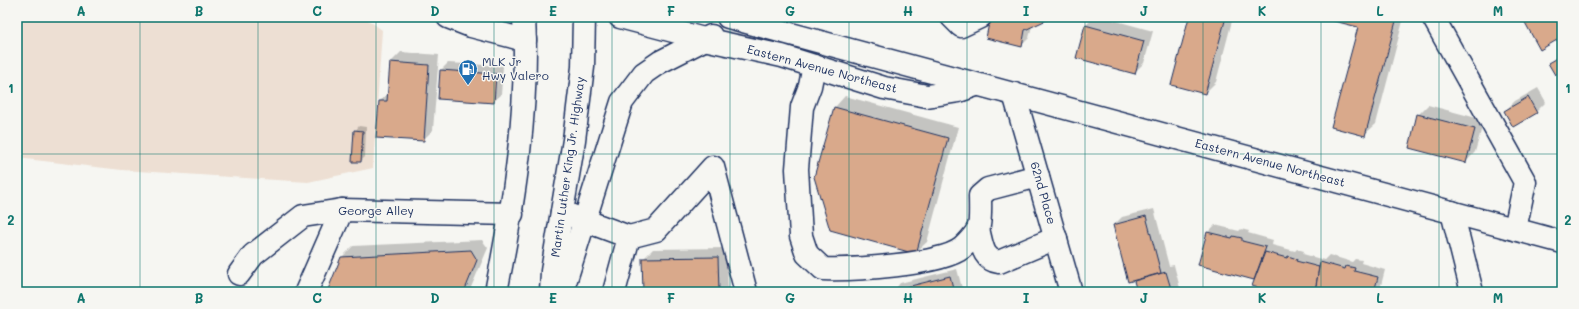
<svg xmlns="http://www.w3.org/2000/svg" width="1579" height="309" font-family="Mali,sans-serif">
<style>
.built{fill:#eddfd3}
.shadow{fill:#0003}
.building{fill:#d9a98b;stroke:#1b2f5e}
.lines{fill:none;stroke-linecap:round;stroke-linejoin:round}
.minor-casing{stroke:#1b2f5e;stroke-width:25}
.major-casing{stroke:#1b2f5e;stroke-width:25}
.minor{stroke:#f6f6f2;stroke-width:22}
.major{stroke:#f6f6f2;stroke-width:22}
.grid{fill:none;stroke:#0f766e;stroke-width:1;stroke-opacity:0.55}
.labels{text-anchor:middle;stroke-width:3;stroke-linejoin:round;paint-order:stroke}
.poi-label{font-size:12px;fill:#1b2f5e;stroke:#f6f6f2;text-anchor:start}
.street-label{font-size:12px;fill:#1b2f5e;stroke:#f6f6f2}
.neatline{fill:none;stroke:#0f766e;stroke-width:1.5}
.grid-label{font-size:13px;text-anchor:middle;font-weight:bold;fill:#0f766e}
</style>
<rect width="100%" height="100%" fill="#f6f6f2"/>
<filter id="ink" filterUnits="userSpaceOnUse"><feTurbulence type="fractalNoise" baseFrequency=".025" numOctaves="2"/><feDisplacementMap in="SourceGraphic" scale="8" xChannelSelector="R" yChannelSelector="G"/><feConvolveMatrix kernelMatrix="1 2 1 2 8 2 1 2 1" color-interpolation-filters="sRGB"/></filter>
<g filter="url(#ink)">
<!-- built -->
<path class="built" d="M17,17H364L382,30L373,168L308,182L122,170L17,158Z"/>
<!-- shadow -->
<g class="shadow">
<path d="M997,17H1051L1032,26L1029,38L1021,46L990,24Z"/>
<path d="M1094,17H1102L1153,31L1144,63L1134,73L1077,57L1086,25Z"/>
<path d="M1191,17H1233L1216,82L1205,93Z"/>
<path d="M1323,17H1404L1376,124L1365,134L1359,27Z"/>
<path d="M401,52L439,55L433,130L423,140L380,101L389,92L391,62Z"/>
<path d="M1562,52V77L1549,63Z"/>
<path d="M448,63L503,66L501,95L493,102L441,70Z"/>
<path d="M1538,88L1546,102L1536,112L1505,111L1515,101Z"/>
<path d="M845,96L958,127L927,242L916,252L835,107Z"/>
<path d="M1428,105L1484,120L1475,152L1466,162L1418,115Z"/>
<path d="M359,126L366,127L365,157L361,161L355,131Z"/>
<path d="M1154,209L1169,266L1174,265L1181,292H1138L1114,225L1122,217Z"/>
<path d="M1215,225L1239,231L1241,229L1249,231L1248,233L1273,240L1272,245L1295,251L1297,249L1304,251L1303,254L1324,260L1329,255L1352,262L1355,259L1362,260L1361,263L1385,270L1380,289L1393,292H1277L1255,280L1199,265L1208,232Z"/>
<path d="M482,240L488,248L469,292H328L342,257L353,246Z"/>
<path d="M727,248L728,292H633L636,289H644L643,259L653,249Z"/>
<path d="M957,269L963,292H893L900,283Z"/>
</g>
<!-- building -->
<g class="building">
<path d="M1003,17H1053L1025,30L1022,47L986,38L989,23Z"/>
<path d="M1189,17H1226L1205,94L1171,85Z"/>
<path d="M1318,17H1380L1396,21L1365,136L1331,127L1358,27Z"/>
<path d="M1522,17H1562V37L1540,50Z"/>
<path d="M1085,25L1144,41L1135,74L1076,58Z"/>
<path d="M1562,55V79L1558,73L1555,75L1548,63Z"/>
<path d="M390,62L429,65L424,141L376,138L379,101H387Z"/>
<path d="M440,70L496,74L494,103L438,99Z"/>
<path d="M1528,97L1537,113L1513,127L1504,111Z"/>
<path d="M834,107L948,138L916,254L830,230L814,177Z"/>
<path d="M1417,114L1475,129L1466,163L1409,148Z"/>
<path d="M354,130L363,131L361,162H352Z"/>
<path d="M1146,216L1161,273L1128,282L1113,225Z"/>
<path d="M1207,232L1232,238L1233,236L1242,238V241L1266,247L1254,280L1198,265Z"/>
<path d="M471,250L477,260L464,292H327L341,257Z"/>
<path d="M1265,252L1287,258L1288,256L1297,259L1296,261L1319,267L1315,292H1273L1252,286Z"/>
<path d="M718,257L719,292H643L642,258Z"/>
<path d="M1320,262L1345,269L1346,266L1355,268L1354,271L1378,277L1374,292H1315Z"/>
<path d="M1166,272L1172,292H1137L1134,281Z"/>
<path d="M950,276L954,292H892L891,291Z"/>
</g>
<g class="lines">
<!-- minor casing -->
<g class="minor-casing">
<g id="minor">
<path d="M448,17L471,26L525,40"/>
<path d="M952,17L961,26L980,17"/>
<path d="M1433,17L1525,182L1515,229"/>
<path d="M814,66L810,86L802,107L797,169L801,236L807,254L823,269C852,270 941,265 962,248C967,244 975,235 978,229C981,223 980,204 980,196L988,189L1038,176"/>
<path d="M1014,94L1071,292"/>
<path d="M562,212L629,237L614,292"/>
<path d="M1452,212L1472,292"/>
<path d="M978,229C982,243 982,260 999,262L1056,238"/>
<path d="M629,237L656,230L713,167L746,292"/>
<path d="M239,274L253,255L303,216L342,210L512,214"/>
<path d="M306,292L342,210"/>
</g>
</g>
<!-- major casing -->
<g class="major-casing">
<g id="major">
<path d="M620,17L704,39L782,56L884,88L927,96L959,91L976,85"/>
<path d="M728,17L1562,242"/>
<path d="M496,292C514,202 529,109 524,17"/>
<path d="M551,292L552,271L574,140L583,67L584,17"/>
<path d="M562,292L622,102L644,73L660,62L711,36"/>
</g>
</g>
<!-- minor -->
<use href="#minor" class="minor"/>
<!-- major -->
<use href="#major" class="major"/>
</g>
</g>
<!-- grid -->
<path class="grid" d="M140,17V292M258,17V292M376,17V292M494,17V292M612,17V292M730,17V292M849,17V292M967,17V292M1085,17V292M1203,17V292M1321,17V292M1439,17V292M17,154H1562"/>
<!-- icons -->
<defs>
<g id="fuel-pin" transform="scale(1)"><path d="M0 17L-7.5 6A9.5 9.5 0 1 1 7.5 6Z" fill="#1f6fb2" stroke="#f6f6f2"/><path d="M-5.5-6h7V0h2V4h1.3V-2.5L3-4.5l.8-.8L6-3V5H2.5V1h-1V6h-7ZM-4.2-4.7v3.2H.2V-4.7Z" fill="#fff"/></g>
</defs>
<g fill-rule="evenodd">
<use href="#fuel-pin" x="468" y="69"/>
</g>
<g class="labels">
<!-- poi labels -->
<g class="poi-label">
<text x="482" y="66">MLK Jr<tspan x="482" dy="14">Hwy Valero</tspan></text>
</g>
<!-- street labels -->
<g class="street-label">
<text transform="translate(822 69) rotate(15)" y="4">Eastern Avenue Northeast</text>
<text transform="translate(1270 163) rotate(15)" y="4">Eastern Avenue Northeast</text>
<text transform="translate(568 167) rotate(-82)" y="4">Martin Luther King Jr. Highway</text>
<text transform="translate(1043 193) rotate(74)" y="4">62nd Place</text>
<text x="376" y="215">George Alley</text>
</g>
</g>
<!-- margin -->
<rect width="1579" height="309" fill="none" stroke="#f6f6f2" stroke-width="44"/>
<rect x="22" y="22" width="1535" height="265" class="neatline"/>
<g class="grid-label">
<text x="81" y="16">A</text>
<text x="199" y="16">B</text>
<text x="317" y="16">C</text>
<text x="435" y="16">D</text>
<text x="553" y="16">E</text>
<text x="671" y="16">F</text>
<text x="790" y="16">G</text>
<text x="908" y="16">H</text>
<text x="1026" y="16">I</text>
<text x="1144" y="16">J</text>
<text x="1262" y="16">K</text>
<text x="1380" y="16">L</text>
<text x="1498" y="16">M</text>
<text x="11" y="93">1</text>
<text x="1568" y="93">1</text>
<text x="11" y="225">2</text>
<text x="1568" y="225">2</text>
<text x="81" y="303">A</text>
<text x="199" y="303">B</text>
<text x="317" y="303">C</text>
<text x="435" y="303">D</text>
<text x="553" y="303">E</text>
<text x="671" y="303">F</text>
<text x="790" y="303">G</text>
<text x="908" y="303">H</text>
<text x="1026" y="303">I</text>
<text x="1144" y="303">J</text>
<text x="1262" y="303">K</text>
<text x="1380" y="303">L</text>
<text x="1498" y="303">M</text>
</g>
</svg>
